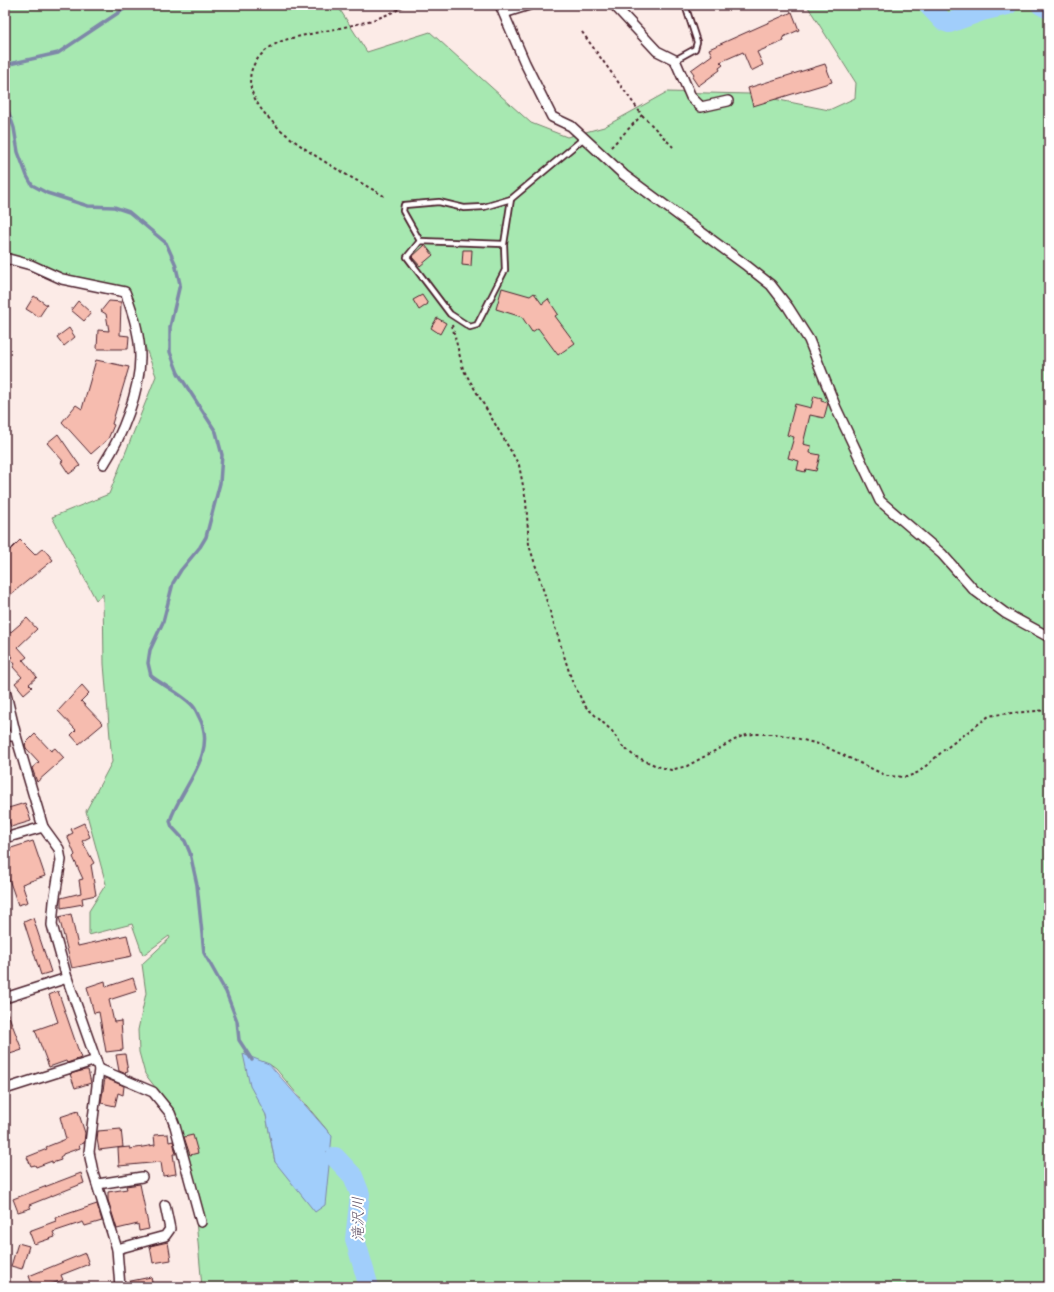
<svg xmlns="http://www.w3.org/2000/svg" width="1054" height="1292" font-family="Dekko,'Klee One',sans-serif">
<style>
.green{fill:#a7e8b1;stroke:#78846e;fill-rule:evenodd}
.water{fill:#a1cefb;stroke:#7e88a8}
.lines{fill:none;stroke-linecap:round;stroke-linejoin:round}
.stream{stroke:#7e88a8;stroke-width:3.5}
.river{stroke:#a1cefb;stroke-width:20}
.building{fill:#f6bcaf;stroke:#4a1f2b}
.lane-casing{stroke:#4a1f2b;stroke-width:8}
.street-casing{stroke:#4a1f2b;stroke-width:12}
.path{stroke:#4a1f2b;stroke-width:2;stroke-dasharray:3 3;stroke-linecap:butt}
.lane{stroke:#fff;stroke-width:4.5}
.street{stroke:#fff;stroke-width:9}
.labels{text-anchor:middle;stroke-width:4;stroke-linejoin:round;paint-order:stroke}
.water-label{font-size:15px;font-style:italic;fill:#645469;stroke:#fff}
</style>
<rect width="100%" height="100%" fill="#fcebe7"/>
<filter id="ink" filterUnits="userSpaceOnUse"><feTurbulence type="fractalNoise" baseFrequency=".025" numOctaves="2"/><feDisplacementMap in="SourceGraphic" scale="8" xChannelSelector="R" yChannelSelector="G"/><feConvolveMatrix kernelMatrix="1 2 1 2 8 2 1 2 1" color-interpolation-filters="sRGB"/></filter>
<g filter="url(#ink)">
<!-- green -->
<path class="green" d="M14,5H337L367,52L430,32L531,123L567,137L604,127L667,92L749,94L829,110L855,98L856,83L808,7L813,5H1049V1287H202L191,1165L176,1114L145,1074L139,1052L138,1030L146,993L142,964L170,938L169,936L143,955L132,924L89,935V911L106,884L86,811L112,762L104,664L103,594L96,600L52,517L109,494L156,376L125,292L5,260V7ZM269,1064L276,1069L332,1136L275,1162L266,1115Z"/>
<!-- water -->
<path class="water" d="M243,1054L269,1064L332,1136L325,1205L315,1212L275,1162L266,1115L250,1086Z"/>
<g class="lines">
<!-- stream -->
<g class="stream">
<path d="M5,65L58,53L130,5"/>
<path d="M5,102L14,128L18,152L27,176L32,185L47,193L88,206L114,207L129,212L166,243L175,263L180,284L170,327V352L178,373L216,432L222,455L220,483L206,537L200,547L181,570L173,583L163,622L150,650L148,663L151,676C164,686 180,693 191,704C195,707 197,713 199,717C219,754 180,788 170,821L172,827L185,841L190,853L197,885L204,953L226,992L237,1021L239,1040L252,1060"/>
<path d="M328,1152L335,1157"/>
</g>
<!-- river -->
<g class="river">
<path d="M928,5L943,21L949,23L982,11L1008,5"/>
<path d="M1041,5L1049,9"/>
<path d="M335,1157L353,1176L360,1194L355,1239L369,1287"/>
</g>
</g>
<!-- building -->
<g class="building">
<path d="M792,12L799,30L783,37L784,41L757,52L763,65L751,71L743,52L720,62L723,65L719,68L720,70L698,86L692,77L694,74L691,70L712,55L709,49Z"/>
<path d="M825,64L832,82L753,106L748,88Z"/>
<path d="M425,245L433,255L420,266L412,257Z"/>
<path d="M463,250H472L471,266L462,265Z"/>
<path d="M502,288L530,296L534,293L542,304L548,299L558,314L555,316L575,343L558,355L538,328L532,332L522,317L496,309Z"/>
<path d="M422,295L428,304L419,310L413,300Z"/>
<path d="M34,296L47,305L39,317L26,309Z"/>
<path d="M78,301L91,313L84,321L71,310Z"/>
<path d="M109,301L121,302L120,335L129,336L128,349H97L98,330L109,331L106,314L101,311Z"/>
<path d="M437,318L446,323L440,334L431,328Z"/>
<path d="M69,328L75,337L64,346L57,337Z"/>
<path d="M96,360L129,367L112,424L114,425L108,439L91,454L62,422L76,405L82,409Z"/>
<path d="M814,396L822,398L821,401L828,403L824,418L810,415L803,444L811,446L810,453L820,455L816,471L806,469L805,472L797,470L799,461L788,458L794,437L787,435L795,404L811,408Z"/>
<path d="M58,434L80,466L69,474L61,462L63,461L47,443Z"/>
<path d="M20,540L35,555L43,548L53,560L5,599V555Z"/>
<path d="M27,618L37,629L18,647L27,657L23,660L37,677L29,684L32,687L24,694L15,683L22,677L13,667L15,664L11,659L13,657L5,649V637Z"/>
<path d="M82,685L89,693L81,701L103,724L79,744L71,735L76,730L58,711Z"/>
<path d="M35,734L51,751L55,748L64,758L37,782L32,768L39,762L26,748L25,744Z"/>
<path d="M25,803L31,821L11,827L5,809Z"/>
<path d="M84,823L90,837L82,841L94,863L91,865L96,895L82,898L83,904L61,908V898L81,893L79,880L83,879L73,857L75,855L67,836L73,833L71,829Z"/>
<path d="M33,841L45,876L22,884L28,902L18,905L5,868V850Z"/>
<path d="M71,914L78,946L127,935L132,956L72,968L59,917Z"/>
<path d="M33,918L51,972L41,975L24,922Z"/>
<path d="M133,978L137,991L109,1000L114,1022L121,1021L123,1050L106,1052L99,1012L94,1013L87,987L105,981L106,987Z"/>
<path d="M58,991L81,1058L67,1063L66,1061L49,1067L35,1030L58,1022L49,995Z"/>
<path d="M5,1006L22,1050L10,1054L5,1040Z"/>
<path d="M125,1054L128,1072L124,1073L119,1071L116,1055Z"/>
<path d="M85,1070H88L91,1083L75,1088L70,1074Z"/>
<path d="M105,1078L124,1086L123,1095L118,1093L115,1106L101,1103Z"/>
<path d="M78,1111L85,1133L84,1143L79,1145L80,1148L63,1154V1155L60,1157L61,1160L52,1163V1161L36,1167L35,1165L31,1166L27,1157L47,1149L46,1147L66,1139L60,1117Z"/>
<path d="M121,1129L123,1147L99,1150L97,1139L98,1131Z"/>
<path d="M168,1134L169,1142L173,1141L176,1154H173L176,1174L163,1176L161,1162L119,1166L118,1148L130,1147V1149L155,1145L154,1135Z"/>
<path d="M193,1135L198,1153L190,1155L184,1137Z"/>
<path d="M81,1173L84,1183L29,1205L31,1208L18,1212L13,1199Z"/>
<path d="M140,1184L149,1229L139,1231L138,1224L117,1229L108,1200V1192L127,1189L126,1186Z"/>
<path d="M97,1204L102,1221L85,1226L83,1222L53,1232L55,1237L34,1244L29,1231L56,1221L55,1218Z"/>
<path d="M168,1242L171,1260L153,1263L150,1246Z"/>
<path d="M18,1243L29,1246L22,1269L11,1266Z"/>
<path d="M85,1253L89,1264L61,1275L63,1280L43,1287H33L29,1276Z"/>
<path d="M151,1277L153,1287H126V1282Z"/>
</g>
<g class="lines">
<!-- lane casing -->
<g class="lane-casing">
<g id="lane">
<path d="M675,60L695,49L697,42L685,5"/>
<path d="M420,241L403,211L404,205L439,202L464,208L484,207L511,199"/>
<path d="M504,244L420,241L407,257L450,314L470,327L477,325L505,270L504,244L511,199L584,138"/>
</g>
</g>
<!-- street casing -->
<g class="street-casing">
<g id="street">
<path d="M500,5L525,63L552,117L571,126L624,175L747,266L771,285L788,307L809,340L836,408L880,501L942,554L974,590L1005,613L1049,637"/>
<path d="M614,5L657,51L675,60L691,97L701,107L728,101"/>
<path d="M504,13L529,5"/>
<path d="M5,258L31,265L62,279L125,292C133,312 140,336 140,357C140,391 122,436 104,464"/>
<path d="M5,690L16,736L43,827L59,849L61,860L54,902L52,925L67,978L99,1069L89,1152L93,1172L117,1249L120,1287"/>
<path d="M5,736H16"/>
<path d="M5,838L43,827"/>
<path d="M5,998L67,978"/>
<path d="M99,1069L153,1092L170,1113L175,1126L201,1222"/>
<path d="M5,1089L96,1060"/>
<path d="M98,1184L142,1177"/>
<path d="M117,1249L165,1236L170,1229L165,1205"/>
</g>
</g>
<!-- path -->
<g class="path">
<path d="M582,32L642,115L609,149"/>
<path d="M642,115L673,147"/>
<path d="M384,196C349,175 234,120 252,69C257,55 272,44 285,40C319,30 378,25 405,5"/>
<path d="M452,325L463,369L519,465L526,501L529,545L572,681L585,706L612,731L622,746L634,756L657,766L671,770L687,766L742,736L753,734H776L792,737L822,745L887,776L907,777L919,772L944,750L989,716L1001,714L1049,710"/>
</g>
<!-- lane -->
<use href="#lane" class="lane"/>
<!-- street -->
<use href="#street" class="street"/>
</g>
</g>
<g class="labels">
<!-- water labels -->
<g class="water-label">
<text transform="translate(358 1219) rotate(-90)" y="5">滝沢川</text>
</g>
</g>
<!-- margin -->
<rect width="1054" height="1292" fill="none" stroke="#fff" stroke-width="20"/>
<rect x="10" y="10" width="1034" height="1272" fill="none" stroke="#4a1f2b" stroke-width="1.5" filter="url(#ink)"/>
</svg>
